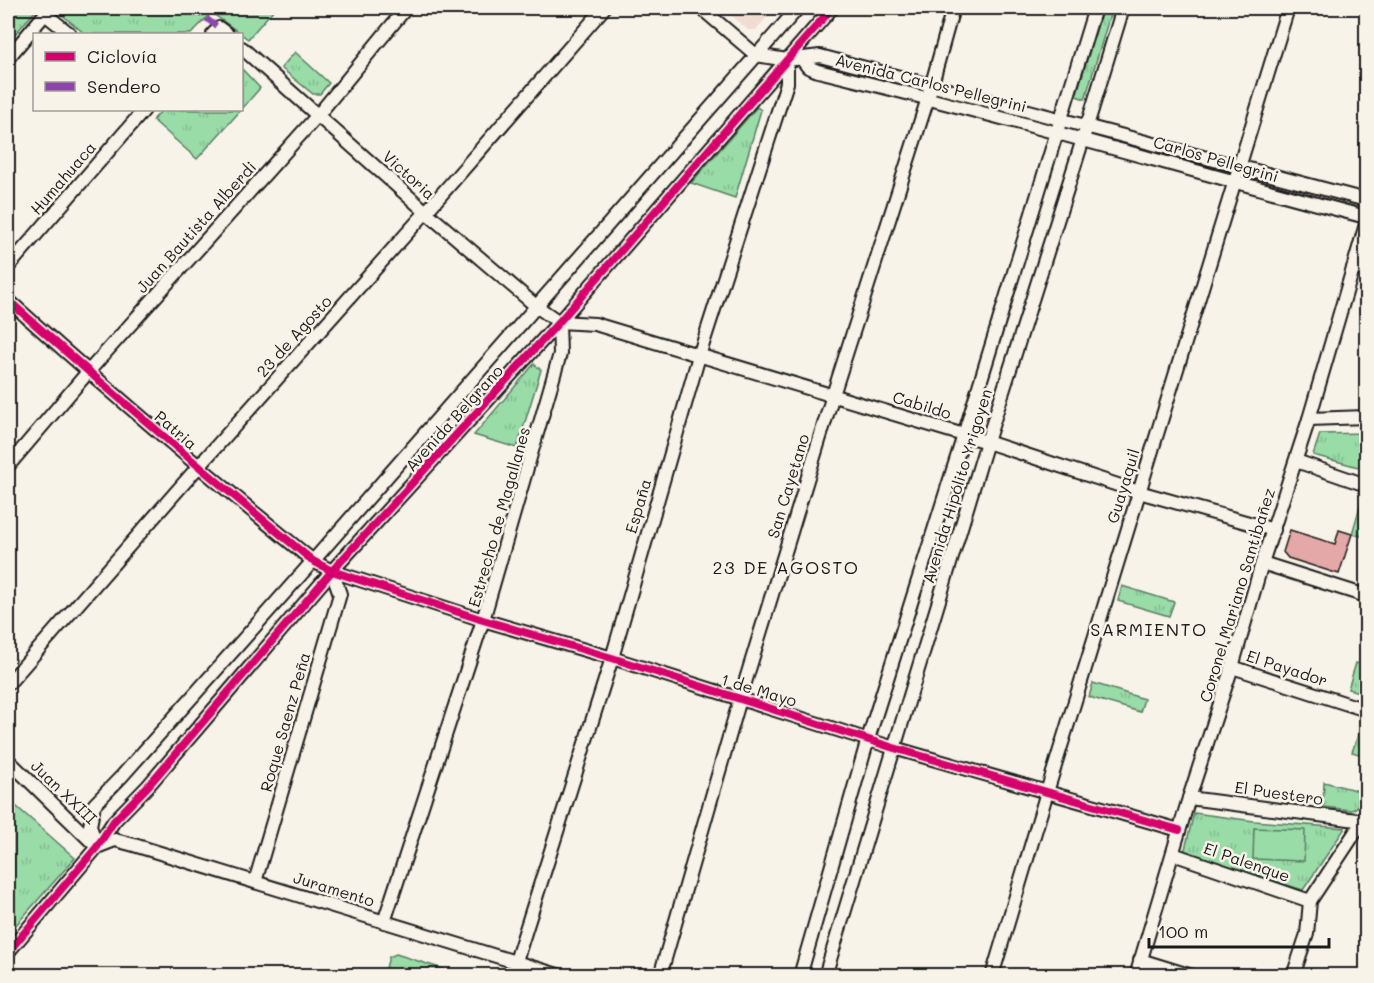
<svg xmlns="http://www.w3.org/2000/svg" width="1374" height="983" font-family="Mali,sans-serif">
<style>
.built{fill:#f1dcd4}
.grass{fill:url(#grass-tufts);stroke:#5a7c62;stroke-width:1.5}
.pitch{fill:#99dca8;stroke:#5a7c62;stroke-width:1.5}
.building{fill:#e3a8a7;stroke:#1c1c1c;stroke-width:1.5}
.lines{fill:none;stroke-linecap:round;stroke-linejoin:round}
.minor-casing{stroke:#1c1c1c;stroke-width:16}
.minor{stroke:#f7f3e8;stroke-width:12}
.quiet{stroke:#8e44ad;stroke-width:6;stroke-dasharray:12 6;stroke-linecap:butt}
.cycleway-casing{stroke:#f7f3e8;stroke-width:11}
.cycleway{stroke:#d6006c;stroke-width:8}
.labels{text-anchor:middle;stroke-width:5;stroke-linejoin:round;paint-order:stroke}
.street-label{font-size:16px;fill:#1c1c1c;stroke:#f7f3e8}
.neighbourhood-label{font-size:18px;letter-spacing:1.5px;fill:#1c1c1c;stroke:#f7f3e8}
</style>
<defs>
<pattern id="grass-tufts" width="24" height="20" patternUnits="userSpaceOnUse" patternTransform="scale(1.5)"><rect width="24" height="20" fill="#99dca8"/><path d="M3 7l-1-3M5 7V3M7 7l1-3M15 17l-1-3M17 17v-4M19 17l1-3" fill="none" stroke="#83bc90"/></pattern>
</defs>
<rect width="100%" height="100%" fill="#f7f3e8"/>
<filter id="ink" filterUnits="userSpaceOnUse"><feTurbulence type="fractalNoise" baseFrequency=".0167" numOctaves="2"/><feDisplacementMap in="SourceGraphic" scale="12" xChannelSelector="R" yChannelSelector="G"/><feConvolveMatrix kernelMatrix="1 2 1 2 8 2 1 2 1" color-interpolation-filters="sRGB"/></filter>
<g filter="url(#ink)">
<!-- built -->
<path class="built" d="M723,8H775L756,30H748Z"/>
<!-- grass -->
<g class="grass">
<path d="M8,8H38L8,42Z"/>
<path d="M54,8H205L211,13L191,34H85Z"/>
<path d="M1103,8H1112L1085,99L1076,96Z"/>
<path d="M295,52L329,83L320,94H313L281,68Z"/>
<path d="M242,69L260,88L242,109Z"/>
<path d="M757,107L761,110L735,198L691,183Z"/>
<path d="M162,110H241L197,159L153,120Z"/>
<path d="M534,364L541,370L517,448L474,435Z"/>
<path d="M1366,433V469L1313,455L1320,434Z"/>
<path d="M1364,492L1366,493V537L1352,534Z"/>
<path d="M1122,586L1174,602L1169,616L1118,601Z"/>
<path d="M1356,663L1366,666V694L1348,689Z"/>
<path d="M1093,683L1144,699L1140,712L1089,697Z"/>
<path d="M1364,718H1366V756L1352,752Z"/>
<path d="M1324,782L1363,792L1357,807L1352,810L1323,807Z"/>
<path d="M8,799L75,858L8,934Z"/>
<path d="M1194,813L1254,821L1345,828L1303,890L1184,853Z"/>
<path d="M396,954L462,975H384L389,957Z"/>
</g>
<!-- pitch -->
<g class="pitch">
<path d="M205,8H275L248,39Z"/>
<path d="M1254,828L1305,830L1304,861L1253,859Z"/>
</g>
<!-- building -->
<path class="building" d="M1290,530L1335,544L1339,530L1352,534L1339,574L1288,558L1283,552Z"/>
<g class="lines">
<!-- minor casing -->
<g class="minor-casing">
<g id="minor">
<path d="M701,8L756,55L787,60L820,56L1366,200"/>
<path d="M213,34L219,28L227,34"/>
<path d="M242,48L426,212L536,306L559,322"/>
<path d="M8,58L45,14L70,34"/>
<path d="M801,58L808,67L818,71C1002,115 1183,169 1366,217"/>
<path d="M8,267L144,110"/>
<path d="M1353,268L1366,271"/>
<path d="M8,300C108,390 209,476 313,561L332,571L483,620L612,658L894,748L1179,830"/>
<path d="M559,322L595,324L987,442L1139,492L1274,530"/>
<path d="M1309,419L1366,417"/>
<path d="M1296,461L1366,485"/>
<path d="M8,466L88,372L318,115L406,8"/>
<path d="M1262,563L1366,596"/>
<path d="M1232,667L1366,710"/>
<path d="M8,684L198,467L426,212L604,8"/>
<path d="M8,760L95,845"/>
<path d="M1189,798L1364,821"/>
<path d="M97,847L90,826L94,805L122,776L313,561L798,8"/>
<path d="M97,847L115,840L134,845L561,976"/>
<path d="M1173,854L1310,901"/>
<path d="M255,882L340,594L332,571"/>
<path d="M384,922L483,620L560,354L559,322"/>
<path d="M8,952L97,847L114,821L148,786L332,571L559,322L832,8"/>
<path d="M1140,960L1192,976"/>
<path d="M516,961L612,658L699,356L787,83V60"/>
<path d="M660,976L740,699L833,395L928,98L953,8"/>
<path d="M800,976L868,739L964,435L1095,8"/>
<path d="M825,976L987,442L1083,139L1123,8"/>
<path d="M992,976L1047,792L1288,8"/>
<path d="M1136,976L1189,798L1232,667L1262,563L1309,419L1366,224"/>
<path d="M1293,976L1307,934L1310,901L1366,816"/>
</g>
</g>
<!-- minor -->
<use href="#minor" class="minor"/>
<!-- quiet -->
<path class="quiet" d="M192,8L219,28"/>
<!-- cycleway casing -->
<g class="cycleway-casing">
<g id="cycleway">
<path d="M8,300C108,390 209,476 313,561L332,571L483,620L612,658L894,748L1179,830"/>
<path d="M8,952L97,847L114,821L148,786L332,571L559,322L832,8"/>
</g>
</g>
<!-- cycleway -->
<use href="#cycleway" class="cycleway"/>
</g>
</g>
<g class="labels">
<!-- street labels -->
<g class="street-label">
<text transform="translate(931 83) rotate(14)" y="6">Avenida Carlos Pellegrini</text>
<text transform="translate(1216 159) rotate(16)" y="6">Carlos Pellegrini</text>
<text transform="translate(409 175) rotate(42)" y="6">Victoria</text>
<text transform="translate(63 178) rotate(-49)" y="6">Humahuaca</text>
<text transform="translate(196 227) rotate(-48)" y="6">Juan Bautista Alberdi</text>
<text transform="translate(294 336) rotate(-48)" y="6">23 de Agosto</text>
<text transform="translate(922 405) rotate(17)" y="6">Cabildo</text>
<text transform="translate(454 418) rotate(-48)" y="6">Avenida Belgrano</text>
<text transform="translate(176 430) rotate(41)" y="6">Patria</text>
<text transform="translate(788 486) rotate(-73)" y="6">San Cayetano</text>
<text transform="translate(957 486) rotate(-73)" y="6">Avenida Hipólito Yrigoyen</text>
<text transform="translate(1123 486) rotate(-73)" y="6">Guayaquil</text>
<text transform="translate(638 506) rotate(-74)" y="6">España</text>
<text transform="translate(499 517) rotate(-74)" y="6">Estrecho de Magallanes</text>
<text transform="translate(1237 595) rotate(-73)" y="6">Coronel Mariano Santibañez</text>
<text transform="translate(1287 668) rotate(18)" y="6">El Payador</text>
<text transform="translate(759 690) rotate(17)" y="6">1 de Mayo</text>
<text transform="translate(285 722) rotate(-74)" y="6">Roque Saenz Peña</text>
<text transform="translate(64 792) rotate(44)" y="6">Juan XXIII</text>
<text transform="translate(1279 793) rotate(8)" y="6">El Puestero</text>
<text transform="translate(1247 862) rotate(19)" y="6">El Palenque</text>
<text transform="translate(334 889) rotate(17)" y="6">Juramento</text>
</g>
<!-- neighbourhood labels -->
<g class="neighbourhood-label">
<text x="786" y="574">23 DE AGOSTO</text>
<text x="1149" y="636">SARMIENTO</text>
</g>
</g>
<!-- margin -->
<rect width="1374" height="983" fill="none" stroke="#f7f3e8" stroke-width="30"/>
<rect x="15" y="15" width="1344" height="953" fill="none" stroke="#1c1c1c" stroke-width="2" filter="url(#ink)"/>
<!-- legend -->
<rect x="33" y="33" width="210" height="78" fill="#f7f3e8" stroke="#9f9d96" stroke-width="1.5"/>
<rect x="45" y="52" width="30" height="9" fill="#d6006c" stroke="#9f9d96" stroke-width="1.5"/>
<text x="87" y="63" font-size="18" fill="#1c1c1c">Ciclovía</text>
<rect x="45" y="82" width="30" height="9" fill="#8e44ad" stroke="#9f9d96" stroke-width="1.5"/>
<text x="87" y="93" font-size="18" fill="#1c1c1c">Sendero</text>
<!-- scale -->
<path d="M1149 938v9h180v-9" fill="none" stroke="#1c1c1c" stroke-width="3"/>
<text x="1158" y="938" font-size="18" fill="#1c1c1c" stroke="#f7f3e8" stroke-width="4.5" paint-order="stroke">100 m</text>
</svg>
